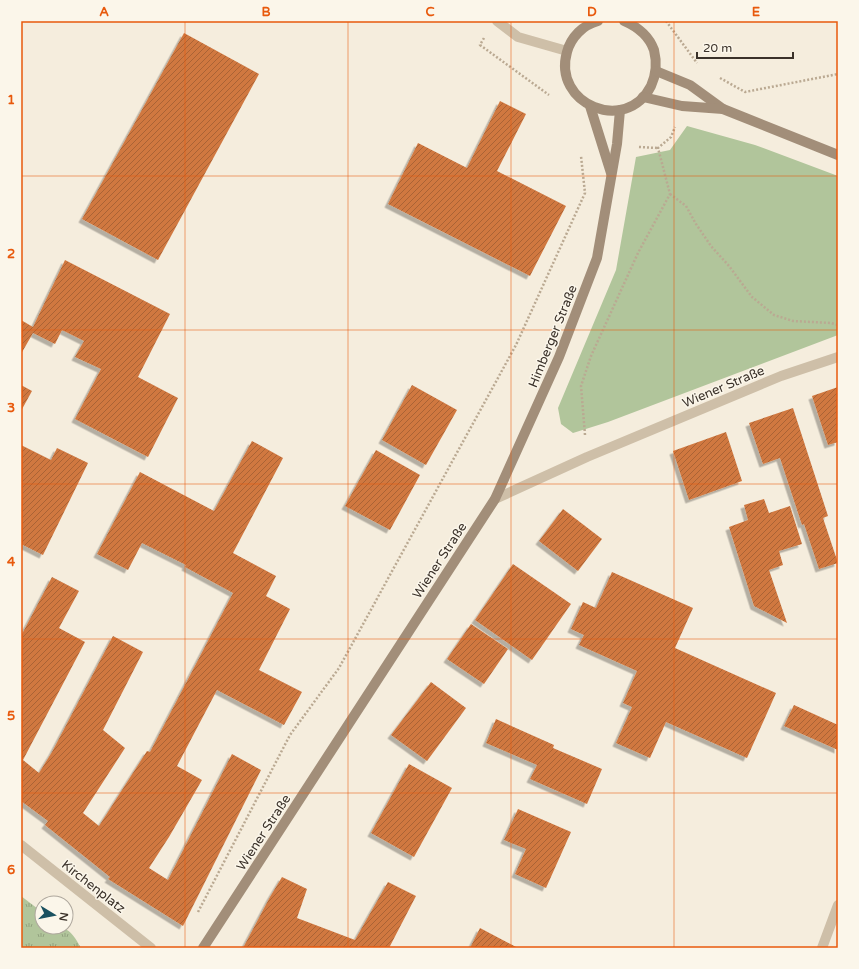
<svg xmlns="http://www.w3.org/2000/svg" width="859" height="969" font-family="'Varela Round',sans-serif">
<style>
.grass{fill:#b1c59b}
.park{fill:url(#park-tufts)}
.building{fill:url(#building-hatch);filter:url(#shadow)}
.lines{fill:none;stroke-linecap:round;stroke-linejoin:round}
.path{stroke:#baa992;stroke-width:2.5;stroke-dasharray:2 2;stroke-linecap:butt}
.street{stroke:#cebfa8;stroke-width:10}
.secondary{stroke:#a28e79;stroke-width:10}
.grid{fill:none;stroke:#e8590c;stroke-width:1;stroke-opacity:0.55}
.labels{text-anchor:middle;stroke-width:3;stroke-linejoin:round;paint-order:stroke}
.street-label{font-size:13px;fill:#3a3129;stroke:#fbf6ea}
.neatline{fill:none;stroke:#e8590c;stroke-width:1.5}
.grid-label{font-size:13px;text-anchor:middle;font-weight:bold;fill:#e8590c}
</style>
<defs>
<pattern id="park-tufts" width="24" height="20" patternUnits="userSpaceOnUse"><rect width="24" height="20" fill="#b1c59b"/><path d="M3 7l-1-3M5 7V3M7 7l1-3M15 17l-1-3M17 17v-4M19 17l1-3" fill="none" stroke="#91a17e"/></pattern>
<pattern id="building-hatch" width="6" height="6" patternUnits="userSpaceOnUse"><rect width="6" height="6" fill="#d07840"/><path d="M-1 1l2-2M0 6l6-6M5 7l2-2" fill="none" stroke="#aa6336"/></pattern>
<filter id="shadow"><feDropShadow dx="-3.5" dy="3.5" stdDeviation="0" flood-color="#0004"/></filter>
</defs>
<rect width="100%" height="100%" fill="#f5eddd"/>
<!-- grass -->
<path class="grass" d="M687,126L755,145L838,176V335L608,422L573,433L561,424L558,408L616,270L636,157L670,150Z"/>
<!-- park -->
<path class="park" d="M21,896L42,912V927C65,927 69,926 81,948H21Z"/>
<!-- building -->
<g class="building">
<path d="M184,33L259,74L158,260L82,219Z"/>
<path d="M500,101L526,114L497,171L566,206L530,276L388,204L418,143L467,168Z"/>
<path d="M65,260L170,314L138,377L178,398L148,457L75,419L101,369L75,357L84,341L62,330L55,344L33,333L21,354V320L33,327Z"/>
<path d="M21,385L32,391L21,411Z"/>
<path d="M412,385L457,410L426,465L382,440Z"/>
<path d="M838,387V442L828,445L812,396Z"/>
<path d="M793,408L828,516L823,518L838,563L819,569L804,524L802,525L780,458L763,464L749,423Z"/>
<path d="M726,432L742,481L689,500L673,451Z"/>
<path d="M252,441L283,458L233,553L276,576L266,596L290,609L259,670L302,692L284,725L217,690L177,766L202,780L169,837L149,868L168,880L232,754L261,770L183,926L108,879L110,877L45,825L48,821L21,801V636L52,577L79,591L59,628L85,642L23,760L39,773L52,752L113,636L143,652L103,730L125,748L83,813L99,826L147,751L150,752L233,593L185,567L186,565L142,543L128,570L97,554L140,472L214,511Z"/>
<path d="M21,445L51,460L57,448L88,463L43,555L21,544Z"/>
<path d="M376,450L420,475L390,530L345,506Z"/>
<path d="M764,499L769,513L790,506L802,544L779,551L783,565L769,570L787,623L754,606L729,527L748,520L744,505Z"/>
<path d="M563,509L602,539L578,571L539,541Z"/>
<path d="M513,564L571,604L532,660L475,620Z"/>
<path d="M612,572L693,608L675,648L776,693L747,758L666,722L650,758L616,743L632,707L623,703L637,671L579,645L584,635L571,629L583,602L596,608Z"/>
<path d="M471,624L508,649L484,684L447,659Z"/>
<path d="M431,682L466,708L427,761L391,735Z"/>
<path d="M794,705L838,725V750L784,726Z"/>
<path d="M496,719L554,745L553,748L602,769L587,804L530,779L537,765L486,743Z"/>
<path d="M409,764L452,788L414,857L371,833Z"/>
<path d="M518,809L571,832L546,888L515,874L526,849L504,840Z"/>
<path d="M282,877L307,889L297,918L355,940L388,882L416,896L389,948H362L358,946V948H243L270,897Z"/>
<path d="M480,928L518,948H470Z"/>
</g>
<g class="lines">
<!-- path -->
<g class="path">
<path d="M666,21L697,63"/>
<path d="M484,38L480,45L549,95"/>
<path d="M720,78L745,92L838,74"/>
<path d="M639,147L658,148"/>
<path d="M670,194L686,206L696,224L711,246L729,266L752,297L774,315L793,321L831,323L838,325"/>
<path d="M585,435L581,386L591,356L638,253L670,194L658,148L671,137L675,127"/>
<path d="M198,912L290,735L339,668L516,345L585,193L581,156"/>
</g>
<!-- street -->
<g class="street">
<path d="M497,21L518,37L567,51"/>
<path d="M495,499L587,457L781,376L838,357"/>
<path d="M21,845L151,948"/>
<path d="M822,948L838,905"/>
</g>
<!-- secondary -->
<g class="secondary">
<path d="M598,21C583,25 571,37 567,52C552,104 626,135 651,86C656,75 657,62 654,50C649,36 638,27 624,21"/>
<path d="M656,71L690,85L723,109L838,155"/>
<path d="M643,97L682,106L723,109"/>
<path d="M590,106L611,173"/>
<path d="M203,948L495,499L559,357L597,258L617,144L620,110"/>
</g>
</g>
<!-- grid -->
<path class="grid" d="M185,21V948M348,21V948M511,21V948M674,21V948M21,176H838M21,330H838M21,484H838M21,639H838M21,793H838"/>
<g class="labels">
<!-- street labels -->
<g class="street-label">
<text transform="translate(552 336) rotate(-68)" y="5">Himberger Straße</text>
<text transform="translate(723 386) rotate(-23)" y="5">Wiener Straße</text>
<text transform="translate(439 560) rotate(-57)" y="5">Wiener Straße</text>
<text transform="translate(263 832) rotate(-57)" y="5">Wiener Straße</text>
<text transform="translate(94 886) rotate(38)" y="5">Kirchenplatz</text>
</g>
</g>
<!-- border -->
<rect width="859" height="969" fill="none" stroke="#fbf6ea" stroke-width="44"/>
<!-- north arrow -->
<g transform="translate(54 915) rotate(100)"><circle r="19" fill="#fbf6ea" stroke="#aea79d"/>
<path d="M0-3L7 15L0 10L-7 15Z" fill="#1a5160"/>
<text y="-6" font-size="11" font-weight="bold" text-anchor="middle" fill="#3a3129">N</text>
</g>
<!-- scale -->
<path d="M697 52v6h96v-6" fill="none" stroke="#3a3129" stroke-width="2"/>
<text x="703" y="52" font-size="12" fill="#3a3129" stroke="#fbf6ea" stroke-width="3" paint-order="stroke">20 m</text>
<rect x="22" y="22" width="815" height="925" class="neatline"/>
<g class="grid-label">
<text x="104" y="16">A</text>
<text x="266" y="16">B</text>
<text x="430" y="16">C</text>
<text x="592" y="16">D</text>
<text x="756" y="16">E</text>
<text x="11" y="104">1</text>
<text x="11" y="258">2</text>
<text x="11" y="412">3</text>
<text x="11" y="566">4</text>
<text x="11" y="720">5</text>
<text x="11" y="874">6</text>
</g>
</svg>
